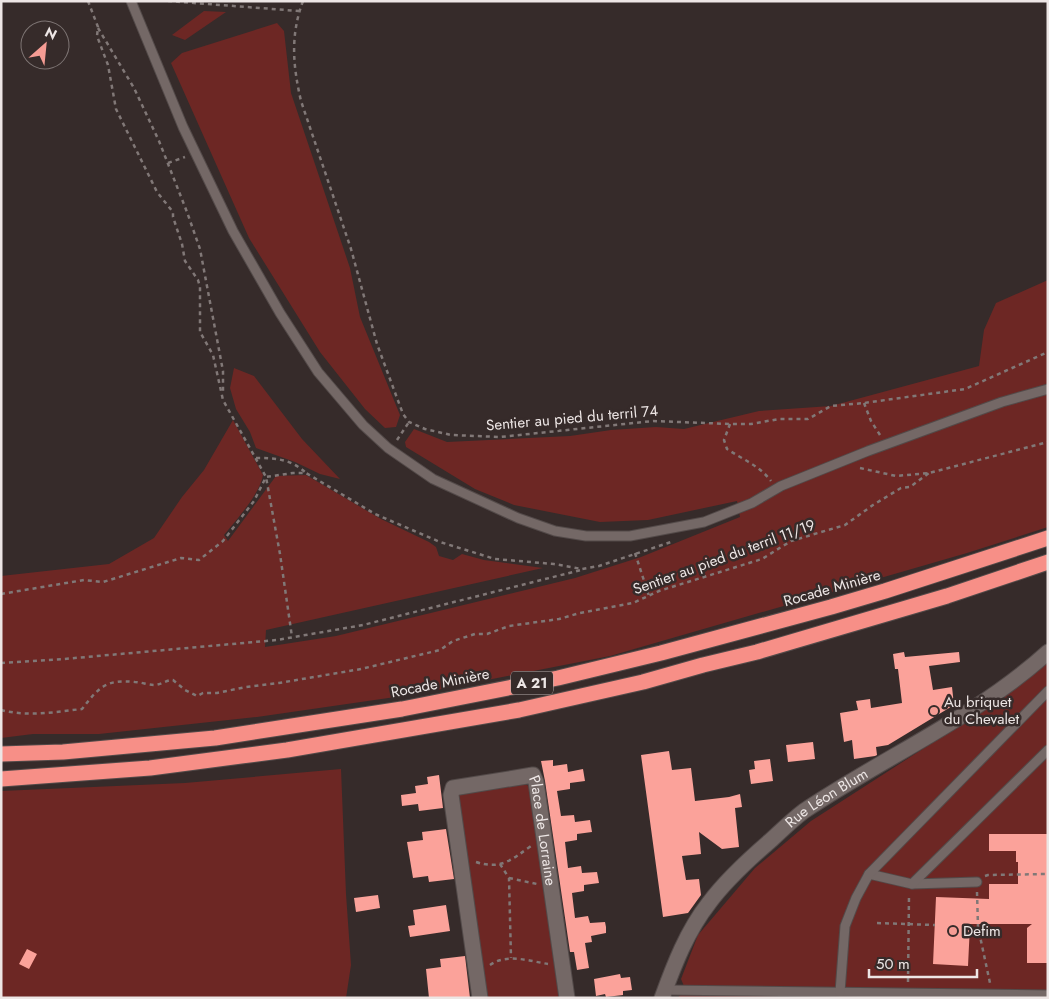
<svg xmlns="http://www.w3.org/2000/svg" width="1049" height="999" font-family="Jost,sans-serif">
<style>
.green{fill:#6d2724}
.building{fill:#fba29a}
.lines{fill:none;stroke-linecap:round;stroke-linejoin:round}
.lane-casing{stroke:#534a49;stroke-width:11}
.street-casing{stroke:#534a49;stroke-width:17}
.secondary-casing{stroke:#534a49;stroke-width:17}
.highway-casing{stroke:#534a49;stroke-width:17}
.path{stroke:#817877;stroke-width:2.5;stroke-dasharray:4 4;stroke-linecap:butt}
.lane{stroke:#746866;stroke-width:9}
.street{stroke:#746866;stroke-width:15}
.secondary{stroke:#746866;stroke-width:15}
.highway{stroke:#f78f87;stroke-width:15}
.poi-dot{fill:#f59c94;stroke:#362b2a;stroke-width:2}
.labels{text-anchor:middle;stroke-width:5;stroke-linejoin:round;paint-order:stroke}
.shield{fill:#362b2a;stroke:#b6aead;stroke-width:1}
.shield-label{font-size:14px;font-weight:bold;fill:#ede6e5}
.street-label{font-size:15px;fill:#ede6e5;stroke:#362b2a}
.poi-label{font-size:15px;fill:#ede6e5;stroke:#362b2a;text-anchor:start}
</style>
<rect width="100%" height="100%" fill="#362b2a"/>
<!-- green -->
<g class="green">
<path d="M204,11L226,12L185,40L172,35Z"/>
<path d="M277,23L284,31L291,93L350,268L360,317L400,415L396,427L385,428L365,409L320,352L249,238L171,63L182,53Z"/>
<path d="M1048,280V527L967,553L610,656L416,694L257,717L99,734H33L1,738V576L109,564L154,538L182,497L204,470L233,420L263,475C260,494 236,520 224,535L228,541L276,476L306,475L381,519L429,542L436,547L439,556L453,560L462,554L484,560L543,568L266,630L265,647L336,636L575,578L641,557L740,517L737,501L648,520L600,522L514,505L475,489L406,447L405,442L414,429L447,442L570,436L611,430L656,427L684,429L759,411L831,406L979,366L984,330L996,303Z"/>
<path d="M234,368L254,376L302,439L340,479L320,474L295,462L256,448L250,432L236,409L230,388Z"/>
<path d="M1048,662V998H677L686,991L681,979L698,935L755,868L811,821L963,723Z"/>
<path d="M341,769L346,894L351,965L346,998H1V791L185,783Z"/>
<path d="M522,783L529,786L559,998H487L457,797L462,792Z"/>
</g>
<!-- building -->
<g class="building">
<path d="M904,652L905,657L959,652L960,662L929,666L933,690L952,687L954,705L888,745L876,747L877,755L875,756L854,759L852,740L844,742L840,713L858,710L856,701L870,699L871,708L902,703L898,669H895L893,654Z"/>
<path d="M813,742L815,759L788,762L786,745Z"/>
<path d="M669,751L672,770L691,768L695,801L729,797L740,794L742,807L735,808L739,847L722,849L699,832L701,854L682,856L686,880L699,879L701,895L688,913L663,917L641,755Z"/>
<path d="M770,759L773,781L751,784L749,770L755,769L754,761Z"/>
<path d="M553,760V766L567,764L568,772L583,769L585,781L570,783V789L557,791L561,816L574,815L575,822L590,820L592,832L577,834V840L565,842L568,868L581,866L582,873L597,872L599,883L584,885V891L572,893L575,918L588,916L590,923L605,922L606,927V933L591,936L592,942L585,943L589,968L577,970L574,952H570L545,781L541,761Z"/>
<path d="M439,775L443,808L419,811L418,804L402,806L401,795L416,793L415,786L428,784L427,777Z"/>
<path d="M446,829L454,879L429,882L428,876L413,878L407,842L423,840L422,832Z"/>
<path d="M989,834H1048V963H1027V928L1032,924H968L970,925L968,966L933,964L936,897L989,899V884H1018V862H1016V851H989Z"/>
<path d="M378,895L380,908L356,912L354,898Z"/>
<path d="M446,905L450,931L410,937L408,926L415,925L413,910Z"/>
<path d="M27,949L37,954L29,969L19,964Z"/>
<path d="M465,956L470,998H429L426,969L441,967L440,959Z"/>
<path d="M620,974L621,978L630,977L632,990L623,991V995L606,997L605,994L596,996L594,979Z"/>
</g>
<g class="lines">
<!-- lane casing -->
<g class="lane-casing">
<g id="lane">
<path d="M131,1L183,127L233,231L280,313L318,372L363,425L388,448L433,479L518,518L555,531L586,536H630L704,522L752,503L781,486L868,451L1002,402L1048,389"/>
<path d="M869,874L912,884L977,882"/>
<path d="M912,884L1048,750"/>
<path d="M665,990L1048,995"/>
<path d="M840,992L845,926L856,898L869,874L1048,691"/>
</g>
</g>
<!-- street casing -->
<g class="street-casing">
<g id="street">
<path id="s1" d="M480,998L451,795L453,788L533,775L536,782L567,998"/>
</g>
</g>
<!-- secondary casing -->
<g class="secondary-casing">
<g id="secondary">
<path id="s2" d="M662,998C674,965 687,931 709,903C726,880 748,860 770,841C781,831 792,820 804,811C884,757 975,718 1048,652"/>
</g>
</g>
<!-- highway casing -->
<g class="highway-casing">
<g id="highway">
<path d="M1,754L63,752L215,738L402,709L558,678L661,653L831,607L885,591L1048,538"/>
<path d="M1,779L150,768L287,750L519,710L643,682L703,665L757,652L947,596L1048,562"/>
</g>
</g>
<!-- path -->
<g class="path">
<path d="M88,1L98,27L97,36L108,65L116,109L157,192L173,212V217L182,244L185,261L198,280L200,287V332L213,355L223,400L266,477L280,554L292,637"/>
<path d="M168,1L299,11"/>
<path d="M303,1C290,36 293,66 301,101L351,249L377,344L403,414L409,422L425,429L451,435L500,437L653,421L730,424H751L779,419H808L831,406L864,403L965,389L1048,352"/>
<path d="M98,28L134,88L159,141L187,212L200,249L223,371V392"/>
<path d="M168,163L185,157"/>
<path d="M864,403L871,421L880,435"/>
<path d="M730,424L724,440L727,449C742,459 760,466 771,481"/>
<path d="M397,440L409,422"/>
<path d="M256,458C276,458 291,459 306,473"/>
<path d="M860,468L896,476L929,473L1048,442"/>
<path d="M635,553L649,596"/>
<path d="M1,594L84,580L103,582L181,558L199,560L223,541L254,501L266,477L293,473H306L375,514L440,542L495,559L554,564L582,569L599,566L674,541"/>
<path d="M1,663L64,659L277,640L363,625L581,570"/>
<path d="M1,710C28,717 55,712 82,709C99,687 106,679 135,682C141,682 148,685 154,685C161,685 166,680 173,680L185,690L197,696L203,693H217L246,687L279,683L361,669L440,650L453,641L475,634H487L509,626L559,619L580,613L633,603L659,591L762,559L791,541L845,525L873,505L901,488L910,487L929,473"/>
<path d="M476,862C501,870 511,860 531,846"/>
<path d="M500,864L509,878L511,958"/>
<path d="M985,876L988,875L1048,874"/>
<path d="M509,878L537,884"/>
<path d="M977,892L978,927L990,983"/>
<path d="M877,923L935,925"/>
<path d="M490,965C507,953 529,961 548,964"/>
<path d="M908,982L909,895"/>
</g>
<!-- lane -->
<use href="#lane" class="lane"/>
<!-- street -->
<use href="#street" class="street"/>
<!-- secondary -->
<use href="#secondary" class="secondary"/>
<!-- highway -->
<use href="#highway" class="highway"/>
</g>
<!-- markers -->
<g class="poi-dot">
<circle cx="934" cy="711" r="5"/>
<circle cx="953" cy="931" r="5"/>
</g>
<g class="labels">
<!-- shield labels -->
<rect class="shield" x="511" y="671.5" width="42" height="23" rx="4"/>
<g class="shield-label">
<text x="532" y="688">A 21</text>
</g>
<!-- street labels -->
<g class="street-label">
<text transform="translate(572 418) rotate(-5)" y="5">Sentier au pied du terril 74</text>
<text transform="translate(724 557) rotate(-20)" y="5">Sentier au pied du terril 11/19</text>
<text transform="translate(832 588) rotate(-16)" y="5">Rocade Minière</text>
<text transform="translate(440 683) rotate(-11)" y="5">Rocade Minière</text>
<text dy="5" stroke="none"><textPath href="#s2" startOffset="265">Rue Léon Blum</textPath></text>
<text dy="5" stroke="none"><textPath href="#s1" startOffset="350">Place de Lorraine</textPath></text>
</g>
<!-- poi labels -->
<g class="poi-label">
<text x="944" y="707">Au briquet<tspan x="944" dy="17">du Chevalet</tspan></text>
<text x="963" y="936">Defim</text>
</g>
</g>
<!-- border -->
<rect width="1049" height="999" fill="none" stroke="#ede6e5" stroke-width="5"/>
<!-- north arrow -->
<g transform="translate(45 45) rotate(27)"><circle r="24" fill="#362b2a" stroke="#7f7675"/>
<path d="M0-4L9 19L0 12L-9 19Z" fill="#f59c94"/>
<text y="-8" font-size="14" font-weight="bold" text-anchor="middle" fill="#ede6e5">N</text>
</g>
<!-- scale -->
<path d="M869 969v8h108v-8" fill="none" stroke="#ede6e5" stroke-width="2.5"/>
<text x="876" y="969" font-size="15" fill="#ede6e5" stroke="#362b2a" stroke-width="4" paint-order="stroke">50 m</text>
</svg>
